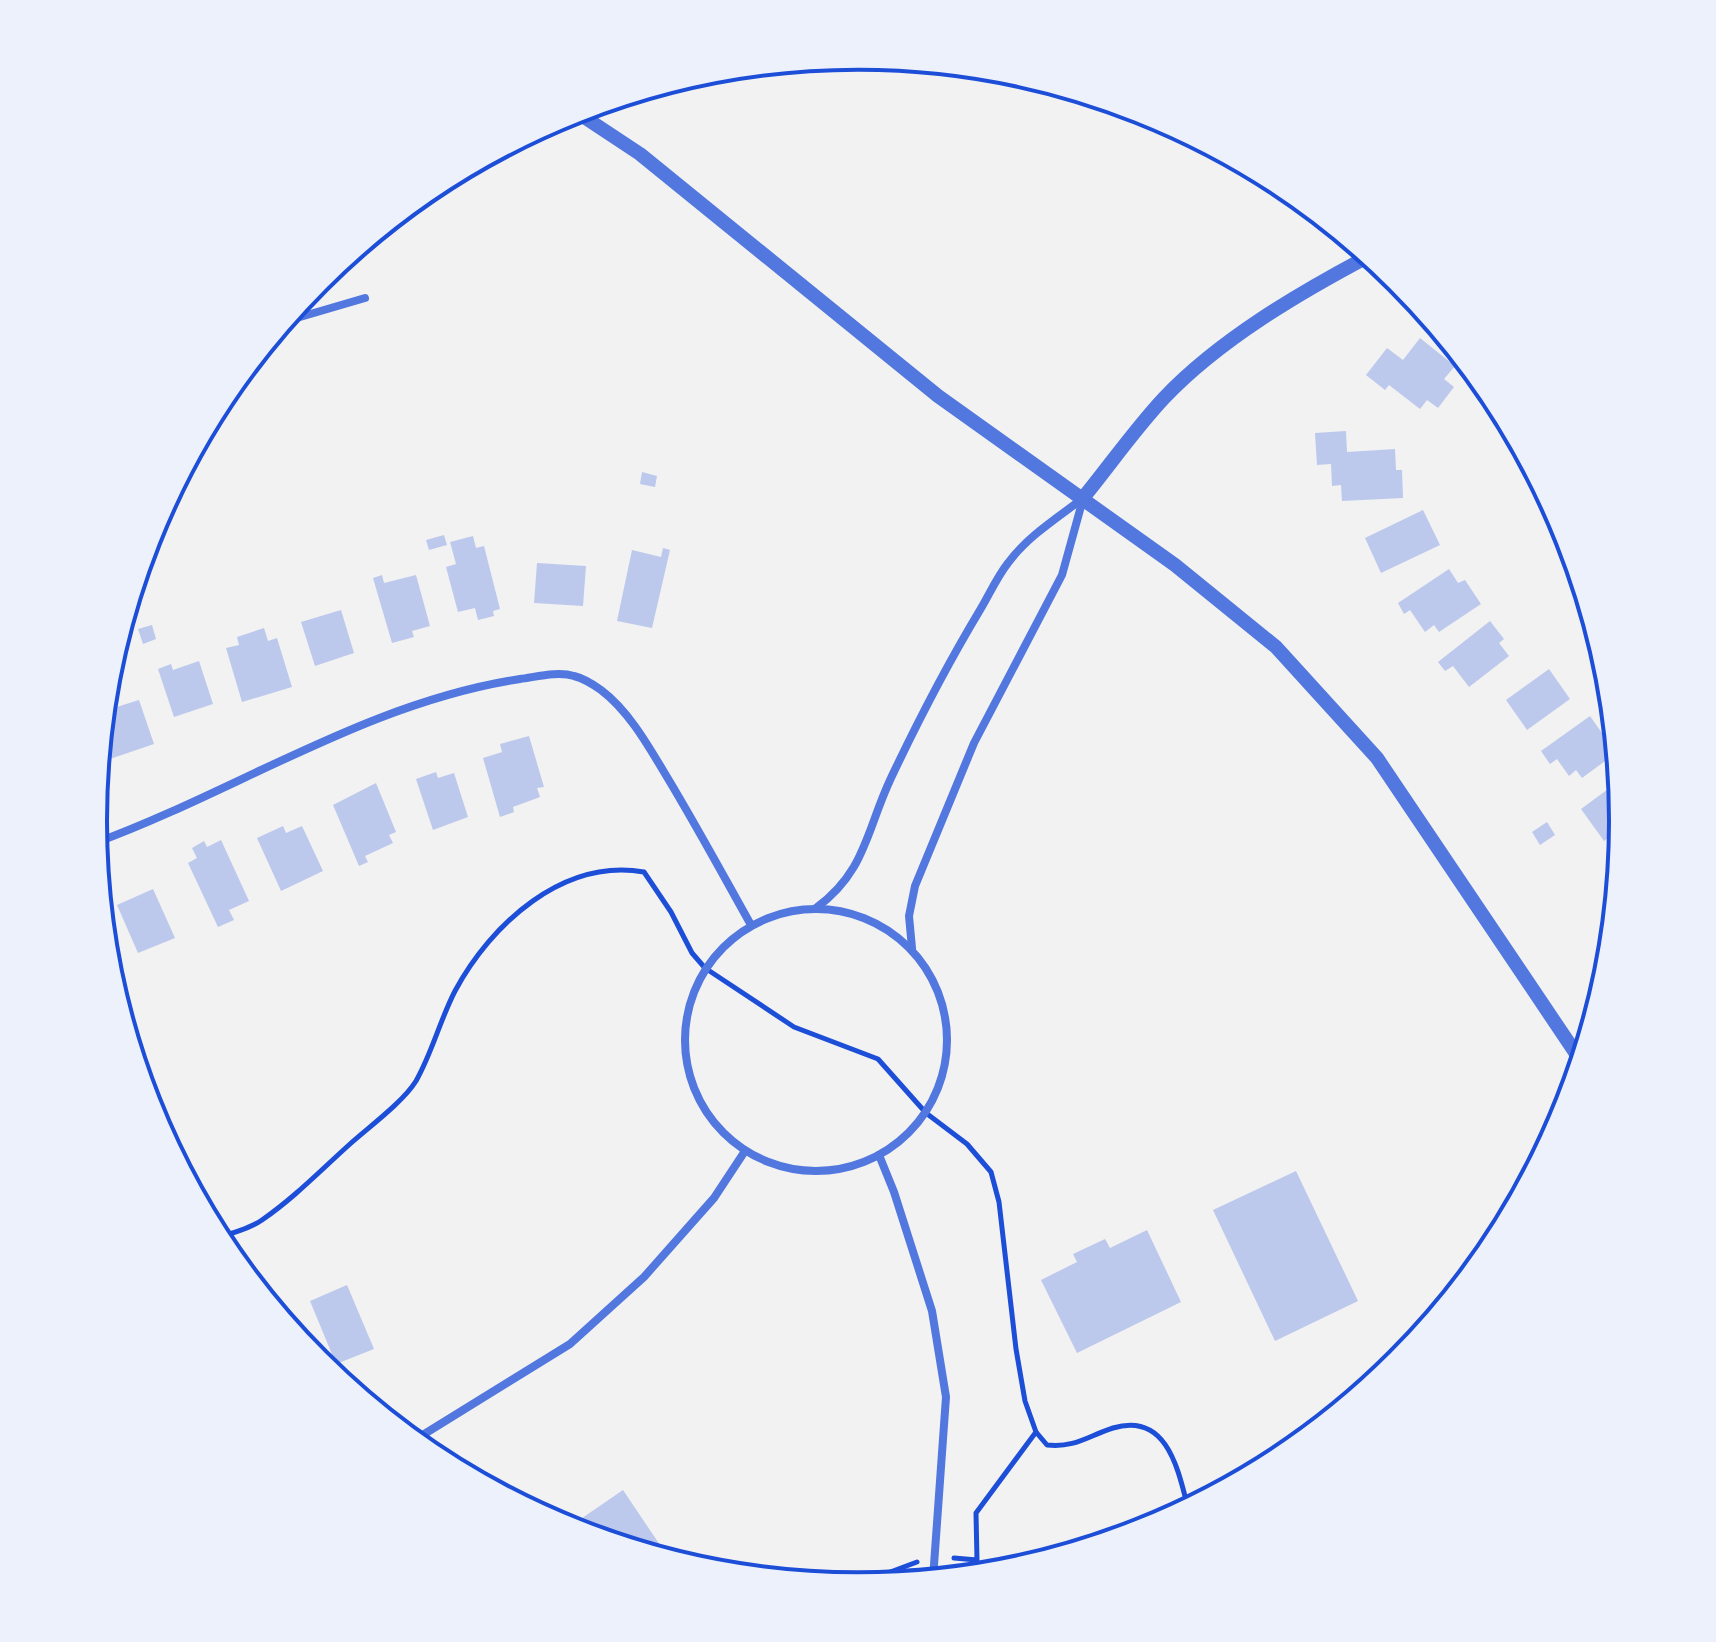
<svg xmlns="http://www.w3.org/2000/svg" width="1716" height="1642" font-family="'Noto Serif',serif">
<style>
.building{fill:#bdc9ec}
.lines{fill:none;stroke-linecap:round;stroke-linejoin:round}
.path{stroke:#1d4ed8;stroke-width:5}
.minor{stroke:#5277de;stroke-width:8}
.tertiary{stroke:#5277de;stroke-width:14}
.rim{fill:none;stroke:#1d4ed8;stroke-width:4}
</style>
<rect width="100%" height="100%" fill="#f2f2f2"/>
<!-- building -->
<g class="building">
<path d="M1420,338L1455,366L1444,379L1454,387L1438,408L1427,400L1420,409L1389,385L1385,390L1366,375L1387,348L1403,360Z"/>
<path d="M1346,431L1347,452L1395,449L1396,470H1402L1403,498L1342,501L1341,485L1332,486L1331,464L1317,465L1315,433Z"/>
<path d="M642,472L657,476L655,487L640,484Z"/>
<path d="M1423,510L1440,545L1381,573L1365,538Z"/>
<path d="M444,535L447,545L429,550L426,540Z"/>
<path d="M473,536L476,548L484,546L500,609L493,611L494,616L478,620L475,608L458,612L446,567L456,564L450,542Z"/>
<path d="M663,548L670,550L652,628L617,621L632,550L661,557Z"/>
<path d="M537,563L586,566L583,606L534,603Z"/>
<path d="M1449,569L1458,583L1465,580L1481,604L1439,632L1434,625L1425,632L1410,610L1404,614L1398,603Z"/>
<path d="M382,575L384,583L416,575L430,626L412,631L414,637L392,643L373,578Z"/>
<path d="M341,610L354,653L315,666L301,622Z"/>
<path d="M1490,621L1504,639L1499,643L1509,656L1469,687L1453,666L1445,671L1438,662Z"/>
<path d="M152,625L156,639L143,644L138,629Z"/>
<path d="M264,628L268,641L277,638L292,687L242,702L226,648L239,645L237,637Z"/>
<path d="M199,661L213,704L174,717L158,669L171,664L173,670Z"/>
<path d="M1549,669L1570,699L1527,730L1506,700Z"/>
<path d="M139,700L154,744L110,759L102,734L104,711Z"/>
<path d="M1590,716L1616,753L1582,778L1576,770L1569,776L1557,759L1550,764L1541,751Z"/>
<path d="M529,736L544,787L537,788L540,797L513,807L514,812L500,817L483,758L502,752L500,744Z"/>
<path d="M436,772L438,778L454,773L468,817L433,830L416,779Z"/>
<path d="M1619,781L1622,827L1604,841L1581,809Z"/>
<path d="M376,783L396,832L389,835L393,843L365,856L368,862L359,866L333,805Z"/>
<path d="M1547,822L1555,835L1540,845L1532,832Z"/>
<path d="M283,826L286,833L302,826L323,871L281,891L257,838Z"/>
<path d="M221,840L249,901L229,910L234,920L218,927L188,863L197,858L192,848L204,841L207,847Z"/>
<path d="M153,889L175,938L138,953L117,905Z"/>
<path d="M1296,1171L1358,1301L1275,1341L1213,1210Z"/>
<path d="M1147,1230L1181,1302L1077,1353L1041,1280L1077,1262L1073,1254L1105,1239L1110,1248Z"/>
<path d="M347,1285L374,1349L336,1364L310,1301Z"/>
<path d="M623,1490L662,1548L652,1554L576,1531L572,1525Z"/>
</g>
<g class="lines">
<!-- path -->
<g class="path">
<path d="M217,1237C229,1235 252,1227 262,1220C294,1198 321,1170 350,1144C369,1127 403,1102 416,1081C432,1053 440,1020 455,991C491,924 563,858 644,872L671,912L692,953L705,968L794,1027L878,1059L926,1113L967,1144L991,1172L999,1202L1016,1349L1025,1401L1036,1432L1047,1445C1075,1448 1088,1436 1113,1428C1167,1412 1178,1469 1188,1508"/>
<path d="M954,1558L977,1560L976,1513L1036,1432"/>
<path d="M874,1584L885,1574L917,1562"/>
</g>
<!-- minor -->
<g class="minor">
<path d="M283,322L365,298"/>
<path d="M1527,467L1542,486"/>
<path d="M95,843C237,791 368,702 520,679C536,677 558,671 574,676C582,678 594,685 601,690C629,711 649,747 667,777C696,825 723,875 751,925"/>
<path d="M816,908C866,871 866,831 891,778C918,721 947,665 980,610C989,595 997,577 1008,563C1027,537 1057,518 1082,499"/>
<circle cx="816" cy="1040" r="131"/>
<path d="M912,948L909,916L915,886L974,743L1062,575L1083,499"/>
<path d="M879,1155L894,1192L932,1311L946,1397L933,1579"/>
<path d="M413,1441L570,1344L644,1277L714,1198L745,1151"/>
</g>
<!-- tertiary -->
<g class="tertiary">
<path d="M575,111L640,154L938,396L1175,565L1276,647L1377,758L1581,1061"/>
<path d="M1083,498C1110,465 1135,429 1164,398C1219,340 1299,293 1369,256"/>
</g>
</g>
<!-- crop -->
<path d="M0 0H1716V1642H0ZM107 821a751 751 0 1 1 1502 0a751 751 0 1 1-1502 0Z" fill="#edf1fc" fill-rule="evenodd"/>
<path class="rim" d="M107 821a751 751 0 1 1 1502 0a751 751 0 1 1-1502 0Z"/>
</svg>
